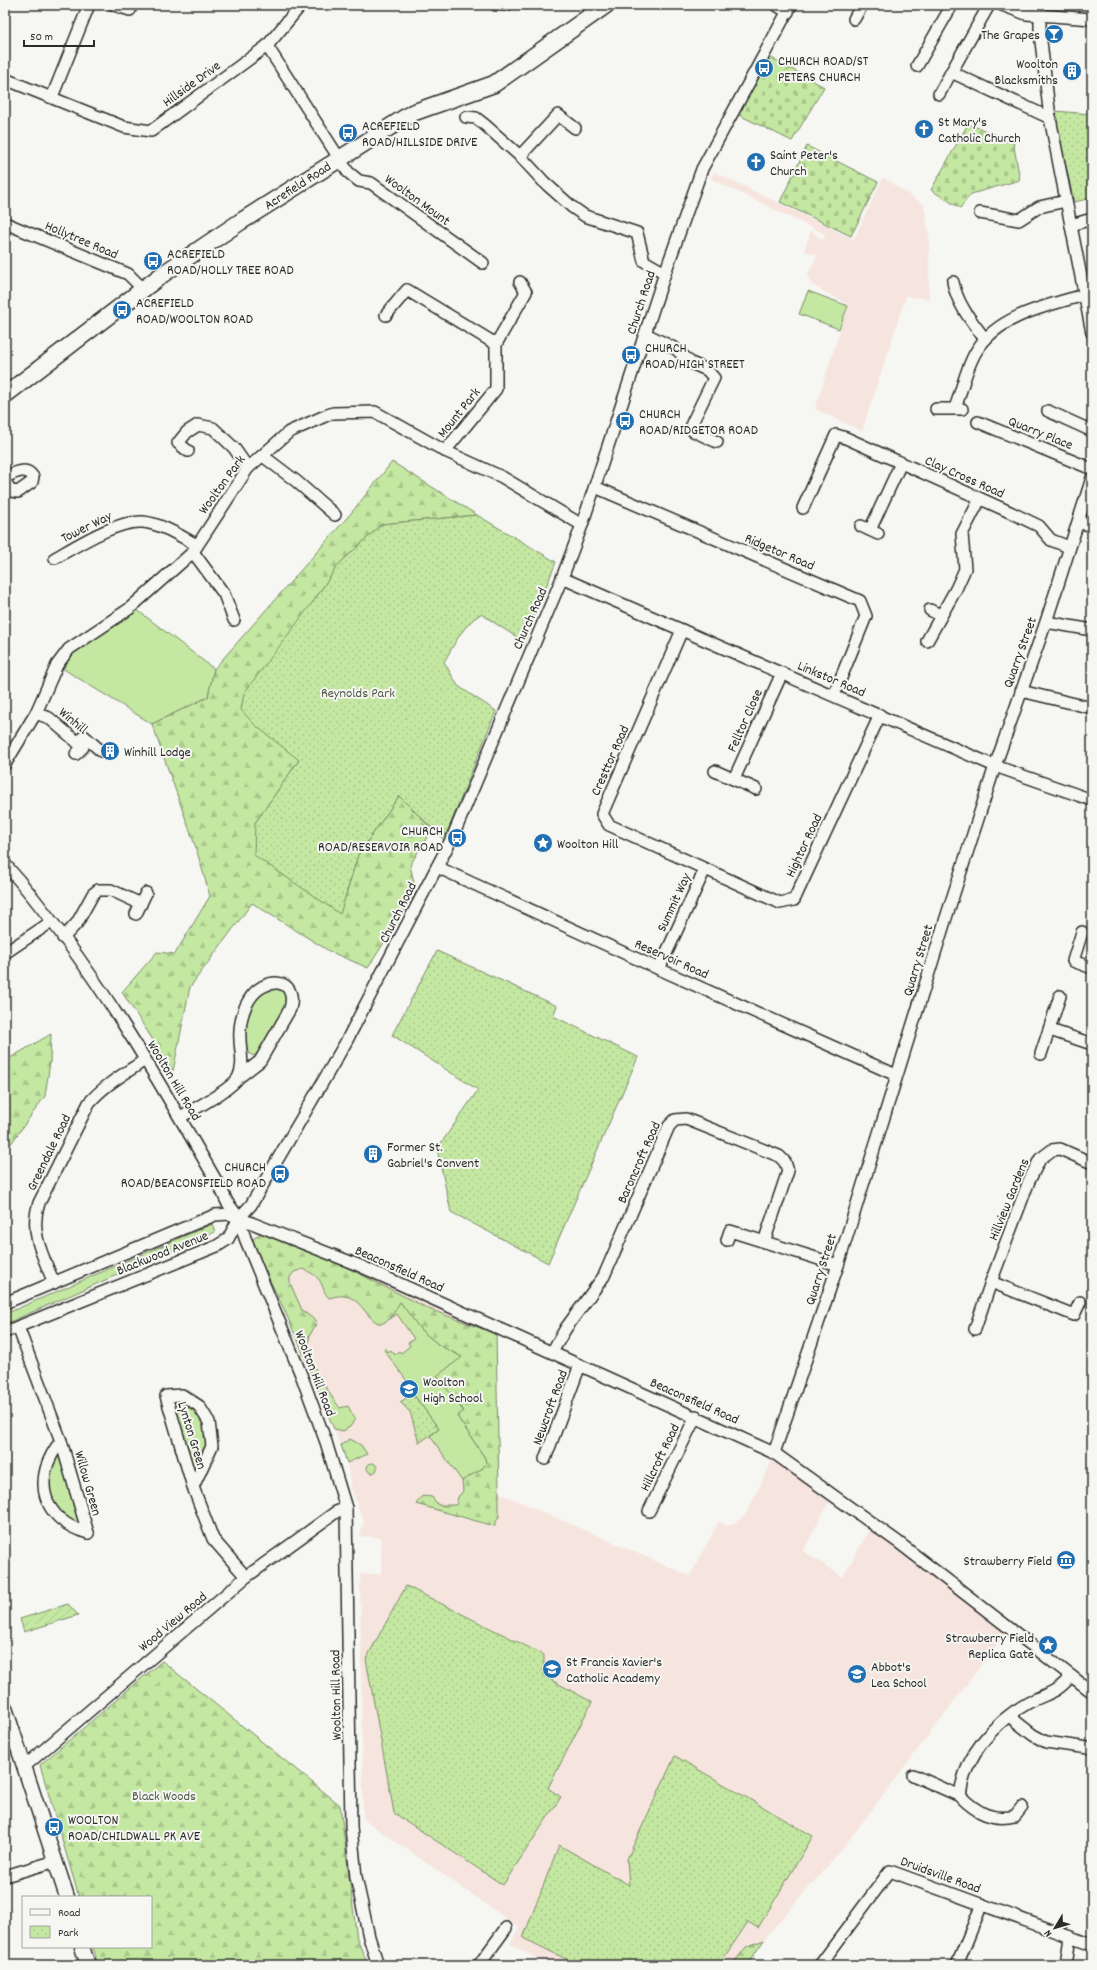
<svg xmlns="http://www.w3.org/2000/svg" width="1097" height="1970" font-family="Dekko,sans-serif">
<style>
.built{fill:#f6e5de}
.grass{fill:#c4e8a2;stroke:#788a66}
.forest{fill:url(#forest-firs);stroke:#788a66}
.cemetery{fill:url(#cemetery-stones);stroke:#788a66}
.park{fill:url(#park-dots);stroke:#788a66}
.garden{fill:url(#garden-furrows);stroke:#788a66}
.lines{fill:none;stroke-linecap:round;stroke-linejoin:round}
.minor-casing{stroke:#2b2b2b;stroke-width:14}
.tertiary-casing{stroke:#2b2b2b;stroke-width:17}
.secondary-casing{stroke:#2b2b2b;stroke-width:19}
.minor{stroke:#f6f6f2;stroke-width:11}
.tertiary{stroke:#f6f6f2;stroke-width:14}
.secondary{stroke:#f6f6f2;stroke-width:16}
.labels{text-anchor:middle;stroke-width:4;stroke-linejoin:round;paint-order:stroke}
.poi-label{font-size:14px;fill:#2b2b2b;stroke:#f6f6f2;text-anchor:start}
.street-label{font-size:14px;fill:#2b2b2b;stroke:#f6f6f2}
.park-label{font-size:14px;fill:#515a49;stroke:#f6f6f2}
</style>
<defs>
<pattern id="forest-firs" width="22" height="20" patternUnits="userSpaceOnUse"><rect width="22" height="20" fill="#c4e8a2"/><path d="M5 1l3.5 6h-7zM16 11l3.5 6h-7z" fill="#a9c78c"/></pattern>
<pattern id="cemetery-stones" width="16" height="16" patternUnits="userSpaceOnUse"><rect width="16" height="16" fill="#c4e8a2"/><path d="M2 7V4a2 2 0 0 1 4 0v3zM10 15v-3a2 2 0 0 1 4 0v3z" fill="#a9c78c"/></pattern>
<pattern id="park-dots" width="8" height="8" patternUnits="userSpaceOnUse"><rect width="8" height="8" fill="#c4e8a2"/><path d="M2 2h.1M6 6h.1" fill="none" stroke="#a9c78c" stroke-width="1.8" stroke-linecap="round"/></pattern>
<pattern id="garden-furrows" width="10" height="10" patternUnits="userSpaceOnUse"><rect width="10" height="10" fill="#c4e8a2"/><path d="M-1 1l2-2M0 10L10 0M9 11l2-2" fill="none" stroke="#a9c78c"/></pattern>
</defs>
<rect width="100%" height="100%" fill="#f6f6f2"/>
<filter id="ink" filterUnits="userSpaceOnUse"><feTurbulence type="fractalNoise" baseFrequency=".025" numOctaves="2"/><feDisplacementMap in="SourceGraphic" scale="8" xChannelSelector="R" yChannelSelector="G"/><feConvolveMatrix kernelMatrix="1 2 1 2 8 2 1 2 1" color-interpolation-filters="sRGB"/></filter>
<g filter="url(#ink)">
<!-- built -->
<g class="built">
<path d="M714,172L854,239L883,177L924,205L929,234V299L906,296L862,431L815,409L848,305L811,284L808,274L817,255L804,251L811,231L822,240L825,238V234L711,179Z"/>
<path d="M264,1230L496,1334L499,1493L690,1576L719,1521L727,1526L738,1521L746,1514L772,1461L831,1498L803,1551L843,1577L871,1526L1008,1630L843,1848L764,1939L747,1965H548L510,1944L519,1927L363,1819L360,1574H381V1538L360,1536L364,1521L351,1489L347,1463L259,1236Z"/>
</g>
<!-- grass -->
<g class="grass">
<path d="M808,291L848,306L839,329L799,314Z"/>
<path d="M132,606L214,669L208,697L152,724L57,665Z"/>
<path d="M272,986L288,992L290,1003L263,1050L253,1056L247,1052L243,1035L251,1004L260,991Z"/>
<path d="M212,1224L215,1232L5,1324V1314Z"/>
<path d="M400,1301L421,1330L439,1345L463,1357L438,1376L464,1412L457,1416L485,1458L486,1463L483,1468L462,1481L430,1436L439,1429L413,1394L415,1392L384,1350L386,1348L388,1352L391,1350L395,1355L399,1351L401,1353L410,1346L408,1343L414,1339L397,1314L390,1319Z"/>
<path d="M310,1335C309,1339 308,1344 308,1348C308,1361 331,1397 340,1408L348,1406L355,1419L350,1427L343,1431L334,1429L298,1341Z"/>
<path d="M169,1399H180L197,1409L206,1425L209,1447L194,1480Z"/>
<path d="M350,1439L361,1445L367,1454L347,1463L341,1445Z"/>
<path d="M60,1447L84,1530C76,1524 65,1519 59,1511C41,1491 52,1468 60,1447Z"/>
<circle cx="372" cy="1468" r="5"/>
</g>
<!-- forest -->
<g class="forest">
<path d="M392,462L477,515L382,524L338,565L315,599L299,760L255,823L340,913L358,855L399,796L432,829L410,865L416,892L368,968L329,951L252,903L190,987L173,1071L122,992L157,952L175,954L210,896L196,848L152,724L208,697L214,669L352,512Z"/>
<path d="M51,1034L50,1062L45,1096L5,1152V1061Z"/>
<path d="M261,1233H266L346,1267L429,1309L496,1334L499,1493V1516L494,1526L416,1504L422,1496L432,1497L438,1505H456L458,1497L463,1491L462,1481L483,1468L486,1463L485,1458L457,1416L464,1411L437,1376L462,1357L439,1345L421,1330L400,1302L390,1319L381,1324C366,1320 361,1297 344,1296C340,1295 333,1297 329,1298C324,1293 324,1289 321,1283C318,1276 310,1272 303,1269L294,1272L290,1277V1283L302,1310L317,1322L310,1335L298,1341C291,1327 286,1312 279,1299C270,1279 258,1261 253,1239Z"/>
<path d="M162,1661L340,1805L357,1939L368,1965H98L93,1947H151V1897H79L40,1765Z"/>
<path d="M764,1940L747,1965H732L746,1947Z"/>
</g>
<!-- cemetery -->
<g class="cemetery">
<path d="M768,56L824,87L792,141L735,113Z"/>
<path d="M968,124L1013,141L1020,180L971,194L960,208L931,190Z"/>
<path d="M807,146L878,182L851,236L780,202Z"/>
</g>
<!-- park -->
<g class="park">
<path d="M1054,111L1092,114V198L1074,202Z"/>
<path d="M477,515L556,562L524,642L481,614C463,624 454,645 444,662L458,686L496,711L444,840L399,796L358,855L340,914L254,855L255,823L299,760L255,725L241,710L244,693L315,599L338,565L382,524Z"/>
<path d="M437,951L557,1006L553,1016L638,1057L548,1263L451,1212L437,1149L478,1090L392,1035Z"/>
<path d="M413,1394L439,1429L419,1443L410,1412L400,1402Z"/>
<path d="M406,1586L544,1655V1676L592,1702L548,1788L561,1797L503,1885L394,1813L366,1659Z"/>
<path d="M675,1756L813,1836L758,1928L748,1922L719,1965H578L523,1938L559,1845L629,1885L627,1859Z"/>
</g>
<!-- garden -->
<path class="garden" d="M68,1604L78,1615L24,1632L20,1619Z"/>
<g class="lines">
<!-- minor casing -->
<g class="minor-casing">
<g id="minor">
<path d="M114,5L130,10"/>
<path d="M496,5H506"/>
<path d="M776,5L788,12"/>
<path d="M1002,5L1026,14L1092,19"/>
<path d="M1040,5V33L1050,118L1092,333"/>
<path d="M854,19L862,5"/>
<path d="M267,46L301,5"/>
<path d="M917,66L952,5"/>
<path d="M951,72L1050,118"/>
<path d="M5,79L124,127L151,131L267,46L348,172L359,181L371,183L483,263"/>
<path d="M939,94L989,5"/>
<path d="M52,97L89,5"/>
<path d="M466,117L476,118L485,125L520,156L544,182L572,207L585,216L637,233L644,261L665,273"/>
<path d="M520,156L558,115L575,128"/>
<path d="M980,213L1019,220L1039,207L1066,201"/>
<path d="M5,223L128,274L143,289"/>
<path d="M1071,225L1092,219"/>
<path d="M953,282C957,304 972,322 985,339"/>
<path d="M386,315L407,290L496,344"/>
<path d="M646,334L676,349L691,363L707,370L714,378L692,423L693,431L717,442"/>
<path d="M955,408C962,390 966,367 977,350C999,315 1047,306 1084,295"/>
<path d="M936,409H962"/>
<path d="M1048,411L1092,431"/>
<path d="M978,422L1092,469"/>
<path d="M188,451L178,443L187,432L198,425L213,428L234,448L248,468"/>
<path d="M445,451L496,389V344L526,292L520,282"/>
<path d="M263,456L296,481L335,515"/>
<path d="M5,477C15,473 26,466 33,477L32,482L18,492L11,491L5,481"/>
<path d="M595,487L860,601L866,616L834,695"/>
<path d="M803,508L836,435L846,438L1012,513L1039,526L1051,540L1069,547"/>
<path d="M1078,523L1092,525"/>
<path d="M861,526L878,534"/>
<path d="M870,530L901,463"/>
<path d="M193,552L224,594L234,620"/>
<path d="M55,558C78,545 117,520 143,522C162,524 180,536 197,545"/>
<path d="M562,578L995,766L1092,800"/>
<path d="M930,610L940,615"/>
<path d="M1046,622L1092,630"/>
<path d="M682,630L602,814L609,825L780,903L794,900L880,715"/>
<path d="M927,641L956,589L965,569L962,534L980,499"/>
<path d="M1021,691L1092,708"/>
<path d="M36,713L49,718L83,747L76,754"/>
<path d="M78,743L84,736L101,751"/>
<path d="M5,764L36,713L57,665L69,649L129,609L193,552L248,468L289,432L325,416L333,413L375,412L445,451L502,477L582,525"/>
<path d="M715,771L756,789"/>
<path d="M734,779L782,673"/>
<path d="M5,864C92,963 157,1077 222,1191L227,1202L239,1218L245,1238L302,1377L326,1442L346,1508L351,1827L356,1877L369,1937L378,1965"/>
<path d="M437,867L659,969L896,1075"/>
<path d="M136,914L146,893"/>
<path d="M1082,932L1073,961L1092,968"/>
<path d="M63,938L77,923L93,894L98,890H111L141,904"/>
<path d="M5,953L51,922"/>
<path d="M659,969L705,869"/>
<path d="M1050,1030L1092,1044"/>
<path d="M1041,1054L1060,996"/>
<path d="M180,1117C193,1110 231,1089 238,1078C245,1065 240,1051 240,1039C239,1027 242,1011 249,1000C263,976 299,976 290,1009L260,1061L238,1078"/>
<path d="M727,1240L730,1231L838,1265"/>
<path d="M991,1282L1074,1315L1080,1302"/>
<path d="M54,1283C43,1256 29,1232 39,1203L89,1103C104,1085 126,1073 145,1060"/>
<path d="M5,1303L215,1215L229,1214L358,1265L774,1453L898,1542L1092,1692"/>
<path d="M18,1327L61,1441L88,1533"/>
<path d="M975,1329L991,1282L1029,1181L1040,1159L1052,1150L1060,1149L1092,1163"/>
<path d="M5,1332L217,1246L228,1239L239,1218L251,1205L346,1042L453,836L562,578L582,525L665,273L702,169L791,5"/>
<path d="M552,1352L566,1328L604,1276L669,1126L675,1120L686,1119L779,1156L785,1162L788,1171L764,1242"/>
<path d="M61,1441C31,1478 41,1520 88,1533"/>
<path d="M774,1453L838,1265L945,921L995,766L1046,622L1092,478"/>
<path d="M545,1459L580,1365"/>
<path d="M193,1487L212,1446L209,1422L199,1406L182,1395L166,1396L193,1487L213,1539L246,1577"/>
<path d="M649,1511L696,1416"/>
<path d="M1009,1716L1033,1735L1046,1742L1088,1748"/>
<path d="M25,1766L246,1577L336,1512L346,1508"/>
<path d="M913,1775L960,1796"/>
<path d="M1022,1807L1015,1816C992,1821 977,1813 960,1796C964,1756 994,1722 1028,1703C1048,1692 1055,1695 1071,1676"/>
<path d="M5,1876L56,1861"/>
<path d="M479,1965L506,1928"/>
<path d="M820,1965L890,1871L1092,1945"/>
<path d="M957,1965L982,1904"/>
<path d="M1066,1965L1070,1937"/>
</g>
</g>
<!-- tertiary casing -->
<g class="tertiary-casing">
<g id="tertiary">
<path d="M5,1708L67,1897"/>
<path d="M82,1947L88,1965"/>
</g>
</g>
<!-- secondary casing -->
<g class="secondary-casing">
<path id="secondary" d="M5,395L163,274L240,222L412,113L494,84L606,5"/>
</g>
<!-- minor -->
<use href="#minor" class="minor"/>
<!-- tertiary -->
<use href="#tertiary" class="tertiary"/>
<!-- secondary -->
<use href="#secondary" class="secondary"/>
</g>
</g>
<!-- icons -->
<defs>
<g id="bar-disc" transform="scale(1)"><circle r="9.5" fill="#1f6fb2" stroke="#f6f6f2"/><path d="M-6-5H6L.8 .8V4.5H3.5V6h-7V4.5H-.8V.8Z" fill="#fff"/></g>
<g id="bus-disc" transform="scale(1)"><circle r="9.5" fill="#1f6fb2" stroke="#f6f6f2"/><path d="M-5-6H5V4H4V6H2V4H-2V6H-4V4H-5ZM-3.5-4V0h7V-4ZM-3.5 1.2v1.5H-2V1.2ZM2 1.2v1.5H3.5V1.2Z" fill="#fff"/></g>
<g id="building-disc" transform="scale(1)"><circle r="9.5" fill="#1f6fb2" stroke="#f6f6f2"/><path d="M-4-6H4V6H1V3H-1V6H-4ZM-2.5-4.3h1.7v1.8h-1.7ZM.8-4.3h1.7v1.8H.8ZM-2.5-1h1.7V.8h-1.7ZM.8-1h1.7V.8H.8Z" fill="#fff"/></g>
<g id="church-disc" transform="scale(1)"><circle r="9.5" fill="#1f6fb2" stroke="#f6f6f2"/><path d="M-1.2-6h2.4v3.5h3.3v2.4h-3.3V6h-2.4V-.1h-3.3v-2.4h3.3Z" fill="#fff"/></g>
<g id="sight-disc" transform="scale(1)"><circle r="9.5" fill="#1f6fb2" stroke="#f6f6f2"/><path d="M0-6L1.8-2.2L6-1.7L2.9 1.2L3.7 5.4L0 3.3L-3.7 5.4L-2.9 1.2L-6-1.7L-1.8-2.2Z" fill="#fff"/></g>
<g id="school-disc" transform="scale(1)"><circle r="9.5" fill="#1f6fb2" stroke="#f6f6f2"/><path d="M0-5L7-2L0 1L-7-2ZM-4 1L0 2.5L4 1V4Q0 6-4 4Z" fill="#fff"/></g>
<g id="museum-disc" transform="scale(1)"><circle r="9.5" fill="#1f6fb2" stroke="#f6f6f2"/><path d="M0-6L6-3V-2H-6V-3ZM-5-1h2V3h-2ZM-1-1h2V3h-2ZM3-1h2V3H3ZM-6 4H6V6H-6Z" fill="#fff"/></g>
</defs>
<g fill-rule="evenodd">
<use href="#bar-disc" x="1054" y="34"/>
<use href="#bus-disc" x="764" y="68"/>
<use href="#building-disc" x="1072" y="71"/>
<use href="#church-disc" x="924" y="129"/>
<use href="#bus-disc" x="348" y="133"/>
<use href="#church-disc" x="756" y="162"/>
<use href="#bus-disc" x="153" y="261"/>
<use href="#bus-disc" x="122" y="310"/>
<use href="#bus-disc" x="631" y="355"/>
<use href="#bus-disc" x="625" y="421"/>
<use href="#building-disc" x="110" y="751"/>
<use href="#bus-disc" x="457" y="838"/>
<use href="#sight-disc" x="543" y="843"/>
<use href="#building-disc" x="373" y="1154"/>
<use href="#bus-disc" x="280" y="1174"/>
<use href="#school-disc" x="409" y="1389"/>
<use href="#museum-disc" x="1066" y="1560"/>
<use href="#sight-disc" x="1048" y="1645"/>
<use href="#school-disc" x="552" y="1669"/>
<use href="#school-disc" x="857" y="1674"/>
<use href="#bus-disc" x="54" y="1827"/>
</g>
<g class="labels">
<!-- poi labels -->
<g class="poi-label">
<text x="1040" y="39" text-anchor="end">The Grapes</text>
<text x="778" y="65">CHURCH ROAD/ST<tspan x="778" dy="16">PETERS CHURCH</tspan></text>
<text x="1058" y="68" text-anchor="end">Woolton<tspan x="1058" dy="16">Blacksmiths</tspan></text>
<text x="938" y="126">St Mary's<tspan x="938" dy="16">Catholic Church</tspan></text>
<text x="362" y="130">ACREFIELD<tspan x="362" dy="16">ROAD/HILLSIDE DRIVE</tspan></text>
<text x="770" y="159">Saint Peter's<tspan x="770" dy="16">Church</tspan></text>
<text x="167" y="258">ACREFIELD<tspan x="167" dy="16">ROAD/HOLLY TREE ROAD</tspan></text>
<text x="136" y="307">ACREFIELD<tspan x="136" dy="16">ROAD/WOOLTON ROAD</tspan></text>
<text x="645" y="352">CHURCH<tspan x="645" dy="16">ROAD/HIGH STREET</tspan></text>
<text x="639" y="418">CHURCH<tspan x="639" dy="16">ROAD/RIDGETOR ROAD</tspan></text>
<text x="124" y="756">Winhill Lodge</text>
<text x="443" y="835" text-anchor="end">CHURCH<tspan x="443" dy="16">ROAD/RESERVOIR ROAD</tspan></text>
<text x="557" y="848">Woolton Hill</text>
<text x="387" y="1151">Former St.<tspan x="387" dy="16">Gabriel's Convent</tspan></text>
<text x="266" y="1171" text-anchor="end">CHURCH<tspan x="266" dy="16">ROAD/BEACONSFIELD ROAD</tspan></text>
<text x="423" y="1386">Woolton<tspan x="423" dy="16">High School</tspan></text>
<text x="1052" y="1565" text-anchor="end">Strawberry Field</text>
<text x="1034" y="1642" text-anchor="end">Strawberry Field<tspan x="1034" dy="16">Replica Gate</tspan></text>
<text x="566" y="1666">St Francis Xavier's<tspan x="566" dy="16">Catholic Academy</tspan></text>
<text x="871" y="1671">Abbot's<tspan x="871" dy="16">Lea School</tspan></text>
<text x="68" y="1824">WOOLTON<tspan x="68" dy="16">ROAD/CHILDWALL PK AVE</tspan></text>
</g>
<!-- street labels -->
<g class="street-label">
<text transform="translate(191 83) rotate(-36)" y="5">Hillside Drive</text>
<text transform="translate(297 185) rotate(-33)" y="5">Acrefield Road</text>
<text transform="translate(418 199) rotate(36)" y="5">Woolton Mount</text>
<text transform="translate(82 239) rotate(23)" y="5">Hollytree Road</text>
<text transform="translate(640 302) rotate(-72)" y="5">Church Road</text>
<text transform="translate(458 412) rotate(-51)" y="5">Mount Park</text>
<text transform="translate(1041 432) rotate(22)" y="5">Quarry Place</text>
<text transform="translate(965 476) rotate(24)" y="5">Clay Cross Road</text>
<text transform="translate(221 484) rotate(-54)" y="5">Woolton Park</text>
<text transform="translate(86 526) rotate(-26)" y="5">Tower Way</text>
<text transform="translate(780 551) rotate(23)" y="5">Ridgetor Road</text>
<text transform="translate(529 618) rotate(-66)" y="5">Church Road</text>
<text transform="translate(1019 652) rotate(-70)" y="5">Quarry Street</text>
<text transform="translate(832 678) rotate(23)" y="5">Linkstor Road</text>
<text transform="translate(74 720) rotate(40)" y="5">Winhill</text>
<text transform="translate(744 720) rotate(-66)" y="5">Felltor Close</text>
<text transform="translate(609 760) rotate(-66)" y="5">Cresttor Road</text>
<text transform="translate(803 845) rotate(-65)" y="5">Hightor Road</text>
<text transform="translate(673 902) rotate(-65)" y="5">Summit Way</text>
<text transform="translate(397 912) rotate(-63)" y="5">Church Road</text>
<text transform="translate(672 958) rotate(24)" y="5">Reservoir Road</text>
<text transform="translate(917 960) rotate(-73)" y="5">Quarry Street</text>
<text transform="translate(175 1080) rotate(59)" y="5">Woolton Hill Road</text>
<text transform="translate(48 1152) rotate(-64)" y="5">Greendale Road</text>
<text transform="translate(638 1162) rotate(-66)" y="5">Baroncroft Road</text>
<text transform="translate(1008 1199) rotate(-68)" y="5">Hillview Gardens</text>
<text transform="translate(162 1252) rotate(-22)" y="5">Blackwood Avenue</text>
<text transform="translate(400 1268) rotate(24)" y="5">Beaconsfield Road</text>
<text transform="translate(820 1269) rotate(-72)" y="5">Quarry Street</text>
<text transform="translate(316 1373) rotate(69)" y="5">Woolton Hill Road</text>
<text transform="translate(695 1400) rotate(24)" y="5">Beaconsfield Road</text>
<text transform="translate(549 1407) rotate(-70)" y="5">Newcroft Road</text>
<text transform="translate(193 1435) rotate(73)" y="5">Lynton Green</text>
<text transform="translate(659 1457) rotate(-64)" y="5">Hillcroft Road</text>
<text transform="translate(89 1483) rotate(74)" y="5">Willow Green</text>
<text transform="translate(172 1621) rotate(-40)" y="5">Wood View Road</text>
<text transform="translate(335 1695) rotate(-91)" y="5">Woolton Hill Road</text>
<text transform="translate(941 1874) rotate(20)" y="5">Druidsville Road</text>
</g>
<!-- park labels -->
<g class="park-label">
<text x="358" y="697">Reynolds Park</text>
<text x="164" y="1800">Black Woods</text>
</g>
</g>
<!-- margin -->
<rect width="1097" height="1970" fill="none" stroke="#f6f6f2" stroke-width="20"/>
<rect x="10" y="10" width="1077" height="1950" fill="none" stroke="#2b2b2b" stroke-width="1.5" filter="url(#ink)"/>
<!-- legend -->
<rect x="22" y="1896" width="130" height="52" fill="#f6f6f2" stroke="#a5a5a2"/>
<rect x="30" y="1909" width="20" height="6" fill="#f6f6f2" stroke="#a5a5a2"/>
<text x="58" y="1916" font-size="12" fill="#2b2b2b">Road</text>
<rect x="30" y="1926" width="20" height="12" fill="url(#park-dots)" stroke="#a5a5a2"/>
<text x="58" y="1936" font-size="12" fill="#2b2b2b">Park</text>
<!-- north arrow -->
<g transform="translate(1055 1928) rotate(232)" stroke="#f6f6f2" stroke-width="3" paint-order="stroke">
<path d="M0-3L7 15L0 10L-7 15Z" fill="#2b2b2b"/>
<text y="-6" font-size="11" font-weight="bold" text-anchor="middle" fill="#2b2b2b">N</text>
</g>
<!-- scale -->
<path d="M24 40v6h70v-6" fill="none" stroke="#2b2b2b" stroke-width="2"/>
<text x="30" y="40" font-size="12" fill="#2b2b2b" stroke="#f6f6f2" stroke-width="3" paint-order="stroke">50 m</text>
</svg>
